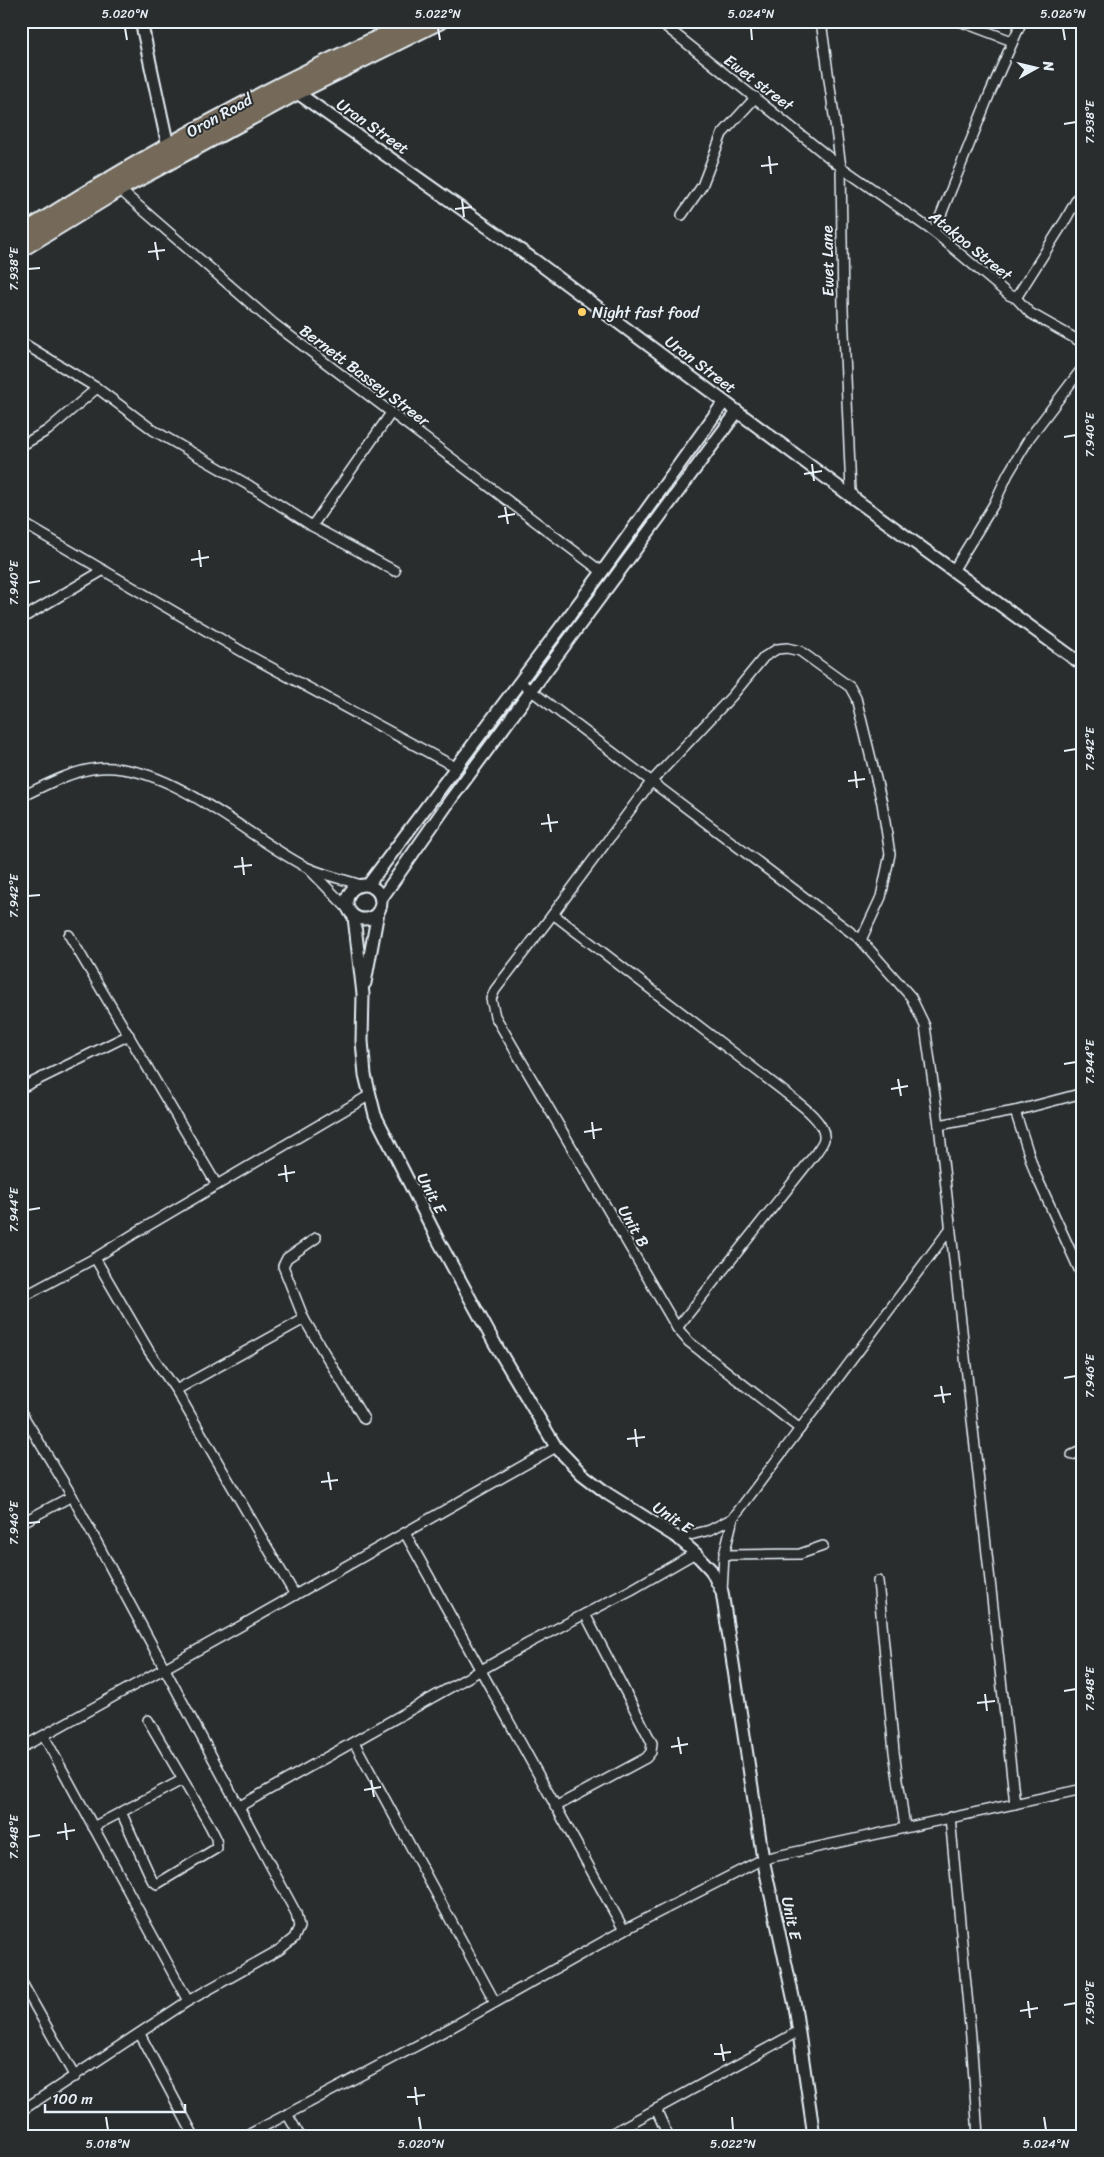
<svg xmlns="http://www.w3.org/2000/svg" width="1104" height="2157" font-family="Sriracha,sans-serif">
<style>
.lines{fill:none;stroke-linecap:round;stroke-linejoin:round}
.minor-casing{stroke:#e8f1f8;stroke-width:12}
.tertiary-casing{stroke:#e8f1f8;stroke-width:15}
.trunk-casing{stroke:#e8f1f8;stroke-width:19}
.minor{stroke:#2a2d2e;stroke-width:9}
.tertiary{stroke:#2a2d2e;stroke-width:11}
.trunk{stroke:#746a5a;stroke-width:15}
.ticks{fill:none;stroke:#e8f1f8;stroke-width:2}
.poi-dot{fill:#ffd166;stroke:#2a2d2e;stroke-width:2}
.labels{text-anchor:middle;stroke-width:4;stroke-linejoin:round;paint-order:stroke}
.street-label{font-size:16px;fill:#e8f1f8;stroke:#2a2d2e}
.poi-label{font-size:16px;fill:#e8f1f8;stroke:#2a2d2e;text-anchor:start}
.neatline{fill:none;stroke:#e8f1f8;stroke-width:2}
.ticks-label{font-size:12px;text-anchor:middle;fill:#e8f1f8}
</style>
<rect width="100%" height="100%" fill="#2a2d2e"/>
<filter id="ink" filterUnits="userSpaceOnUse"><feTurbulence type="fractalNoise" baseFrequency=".02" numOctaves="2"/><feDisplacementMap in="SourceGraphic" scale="10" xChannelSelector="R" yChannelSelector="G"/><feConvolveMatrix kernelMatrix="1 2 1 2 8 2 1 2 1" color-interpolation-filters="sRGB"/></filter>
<g filter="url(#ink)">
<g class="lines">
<!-- minor casing -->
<g class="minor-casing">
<g id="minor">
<path d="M659,21L841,167L934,232L1009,295L1016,298L1030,313L1083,343"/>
<path d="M821,21L841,167L843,309L851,491L855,498"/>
<path d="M959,21L1012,41"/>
<path d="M119,189L273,323L602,572"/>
<path d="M682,215L702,186L722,134L756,97"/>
<path d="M934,232L990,93L1022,21"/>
<path d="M1016,298L1066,219L1083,188"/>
<path d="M21,342L97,388L153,430L250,486L312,526L395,571"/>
<path d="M21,446L48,430L97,388"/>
<path d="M21,522L248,655L457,768"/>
<path d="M312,526L391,413"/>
<path d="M953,571L994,504L1008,474L1030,437L1083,367"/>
<path d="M21,619L102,571"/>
<path d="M521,683L861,940L911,997L925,1026L939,1125L1015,1804"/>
<path d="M21,797C45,785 73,770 100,768C170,763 246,836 306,867C323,875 343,879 361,885"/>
<path d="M309,869L347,908"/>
<path d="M553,914L782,1090C794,1100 827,1121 824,1139C823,1144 818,1149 816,1153L677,1328"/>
<path d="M69,935L217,1185"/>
<path d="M21,1088L129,1035"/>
<path d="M1015,1111L1035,1173L1083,1278"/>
<path d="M939,1125L1015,1111L1083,1093"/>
<path d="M316,1238L287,1258L283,1266L304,1319L364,1419"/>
<path d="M95,1258L149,1351L176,1390L295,1595"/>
<path d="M21,1298L95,1258L137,1232L370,1095"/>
<path d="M176,1390L304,1319"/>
<path d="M21,1412L72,1496L296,1913L299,1927L294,1938L279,1950L188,2001L21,2111"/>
<path d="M800,1429L689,1342L677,1328L495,1016L491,999L495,990L553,914L651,782L732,696L764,657L777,649L787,648L800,651L850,687L856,698L882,803L890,854L881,897L861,940"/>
<path d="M1072,1455L1083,1450"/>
<path d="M21,1523L72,1496"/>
<path d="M405,1533L624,1930"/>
<path d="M678,1538L710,1530L733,1518"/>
<path d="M724,1555L800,1554L823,1546"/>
<path d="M878,1581L894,1752L905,1827"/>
<path d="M722,1592L724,1555L733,1518L950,1229"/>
<path d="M44,1736L188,2001"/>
<path d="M354,1742L495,2002"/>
<path d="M21,1748L237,1628L556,1447"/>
<path d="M240,1806L529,1643L631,1590L695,1553"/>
<path d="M555,1807L646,1758L651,1752L652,1743L585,1614"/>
<path d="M122,1814L152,1880L157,1884L217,1848L216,1838L210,1826L148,1720"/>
<path d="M950,1817L971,2037L978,2136"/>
<path d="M93,1827L182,1780"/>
<path d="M21,1981L75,2077"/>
<path d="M140,2034L194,2136"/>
<path d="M656,2109L668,2136"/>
<path d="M287,2114L300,2136"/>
<path d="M246,2136L452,2027L624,1930L763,1859L1083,1789"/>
<path d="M607,2136L799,2031"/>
</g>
</g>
<!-- tertiary casing -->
<g class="tertiary-casing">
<g id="tertiary">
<path d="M141,21L168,146"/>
<path d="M292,89L537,262L856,500L1083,665"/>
<circle cx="364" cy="902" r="17"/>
<path d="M368,885L602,572L724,402"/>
<path d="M381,899L451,799L737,412"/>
<path d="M354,917L363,994L362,1041L365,1075L375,1115L437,1238L495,1344L556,1447L582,1474L608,1494L678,1538L695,1553L711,1570L722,1592L763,1859L795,2006L814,2136"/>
<path d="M365,983L378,912"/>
</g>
</g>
<!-- trunk casing -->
<g class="trunk-casing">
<g id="trunk">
<path d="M21,234C106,180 193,130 283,84C326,62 370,43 413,21"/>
<path d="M21,249L119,189L297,92L440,21"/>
</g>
</g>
<!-- minor -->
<use href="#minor" class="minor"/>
<!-- tertiary -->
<use href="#tertiary" class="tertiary"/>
<!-- trunk -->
<use href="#trunk" class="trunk"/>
</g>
</g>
<!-- ticks -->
<path class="ticks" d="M125,28L127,40M438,28L440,40M751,28L752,40M1063,28L1065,40M1064,124L1076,122M769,156L771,174M761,166L778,164M462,199L464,217M455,209L472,207M155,242L158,260M148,252L165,250M28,269L40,268M1064,437L1076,435M812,464L814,481M804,474L822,471M505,507L508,524M498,517L515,514M199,550L201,567M191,560L209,557M28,583L40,581M1064,751L1076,749M855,771L857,788M848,781L865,779M548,814L551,832M541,824L558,822M242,857L244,875M234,867L252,865M28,896L40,895M1064,1064L1076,1062M898,1079L901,1096M891,1089L908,1086M592,1122L594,1139M584,1132L602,1129M285,1165L287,1182M278,1175L295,1172M28,1210L40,1208M1064,1378L1076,1376M941,1386L944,1403M934,1396L951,1394M635,1429L637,1447M627,1439L645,1437M328,1472L331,1490M321,1482L338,1480M28,1523L40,1522M1064,1691L1076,1689M985,1694L987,1711M977,1703L995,1701M678,1737L681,1754M671,1747L688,1744M371,1780L374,1797M364,1790L381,1787M65,1823L67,1840M57,1833L75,1830M28,1837L40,1835M1028,2001L1030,2018M1064,2005L1076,2003M1020,2011L1038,2008M721,2044L724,2061M714,2054L731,2052M415,2087L417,2105M407,2097L425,2095M106,2117L108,2130M419,2117L421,2130M732,2117L733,2130M1044,2117L1046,2130"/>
<!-- markers -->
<circle class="poi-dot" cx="582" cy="312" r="5"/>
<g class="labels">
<!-- street labels -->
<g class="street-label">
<text transform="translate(759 82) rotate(37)" y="6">Ewet street</text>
<text transform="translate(219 115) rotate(-29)" y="6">Oron Road</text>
<text transform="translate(373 126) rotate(35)" y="6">Uran Street</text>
<text transform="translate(971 245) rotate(39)" y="6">Atakpo Street</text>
<text transform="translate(827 261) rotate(-91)" y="6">Ewet Lane</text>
<text transform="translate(701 364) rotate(37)" y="6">Uran Street</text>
<text transform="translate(365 375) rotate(37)" y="6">Bernett Bassey Streer</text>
<text transform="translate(432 1193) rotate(62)" y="6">Unit E</text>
<text transform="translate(634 1226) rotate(60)" y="6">Unit B</text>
<text transform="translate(673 1517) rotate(34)" y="6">Unit E</text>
<text transform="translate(792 1918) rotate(78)" y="6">Unit E</text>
</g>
<!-- poi labels -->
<g class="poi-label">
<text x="592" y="318">Night fast food</text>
</g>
</g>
<!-- margin -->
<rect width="1104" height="2157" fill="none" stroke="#2a2d2e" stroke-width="55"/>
<!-- north arrow -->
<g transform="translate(1036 68) rotate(82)" stroke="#2a2d2e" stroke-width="4" paint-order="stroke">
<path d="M0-4L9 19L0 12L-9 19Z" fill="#e8f1f8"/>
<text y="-8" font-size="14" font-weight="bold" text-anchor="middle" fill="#e8f1f8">N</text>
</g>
<!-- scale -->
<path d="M45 2104v8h140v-8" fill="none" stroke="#e8f1f8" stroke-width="2.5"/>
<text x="52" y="2104" font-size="15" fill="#e8f1f8" stroke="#2a2d2e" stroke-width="4" paint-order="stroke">100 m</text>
<rect x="28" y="28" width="1048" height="2102" class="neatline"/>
<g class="ticks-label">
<text x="125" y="18">5.020°N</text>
<text x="438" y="18">5.022°N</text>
<text x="751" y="18">5.024°N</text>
<text x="1063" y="18">5.026°N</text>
<text transform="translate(1090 122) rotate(-90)" y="4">7.938°E</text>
<text transform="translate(14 269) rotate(-90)" y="4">7.938°E</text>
<text transform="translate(1090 435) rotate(-90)" y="4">7.940°E</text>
<text transform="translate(14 583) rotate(-90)" y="4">7.940°E</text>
<text transform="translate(1090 749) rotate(-90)" y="4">7.942°E</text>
<text transform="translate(14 896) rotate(-90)" y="4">7.942°E</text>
<text transform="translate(1090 1062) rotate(-90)" y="4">7.944°E</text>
<text transform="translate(14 1210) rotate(-90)" y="4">7.944°E</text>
<text transform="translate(1090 1376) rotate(-90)" y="4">7.946°E</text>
<text transform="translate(14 1523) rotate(-90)" y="4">7.946°E</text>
<text transform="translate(1090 1689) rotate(-90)" y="4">7.948°E</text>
<text transform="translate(14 1837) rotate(-90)" y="4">7.948°E</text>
<text transform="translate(1090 2003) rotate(-90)" y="4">7.950°E</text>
<text x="108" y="2148">5.018°N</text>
<text x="421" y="2148">5.020°N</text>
<text x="733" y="2148">5.022°N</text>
<text x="1046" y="2148">5.024°N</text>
</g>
</svg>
